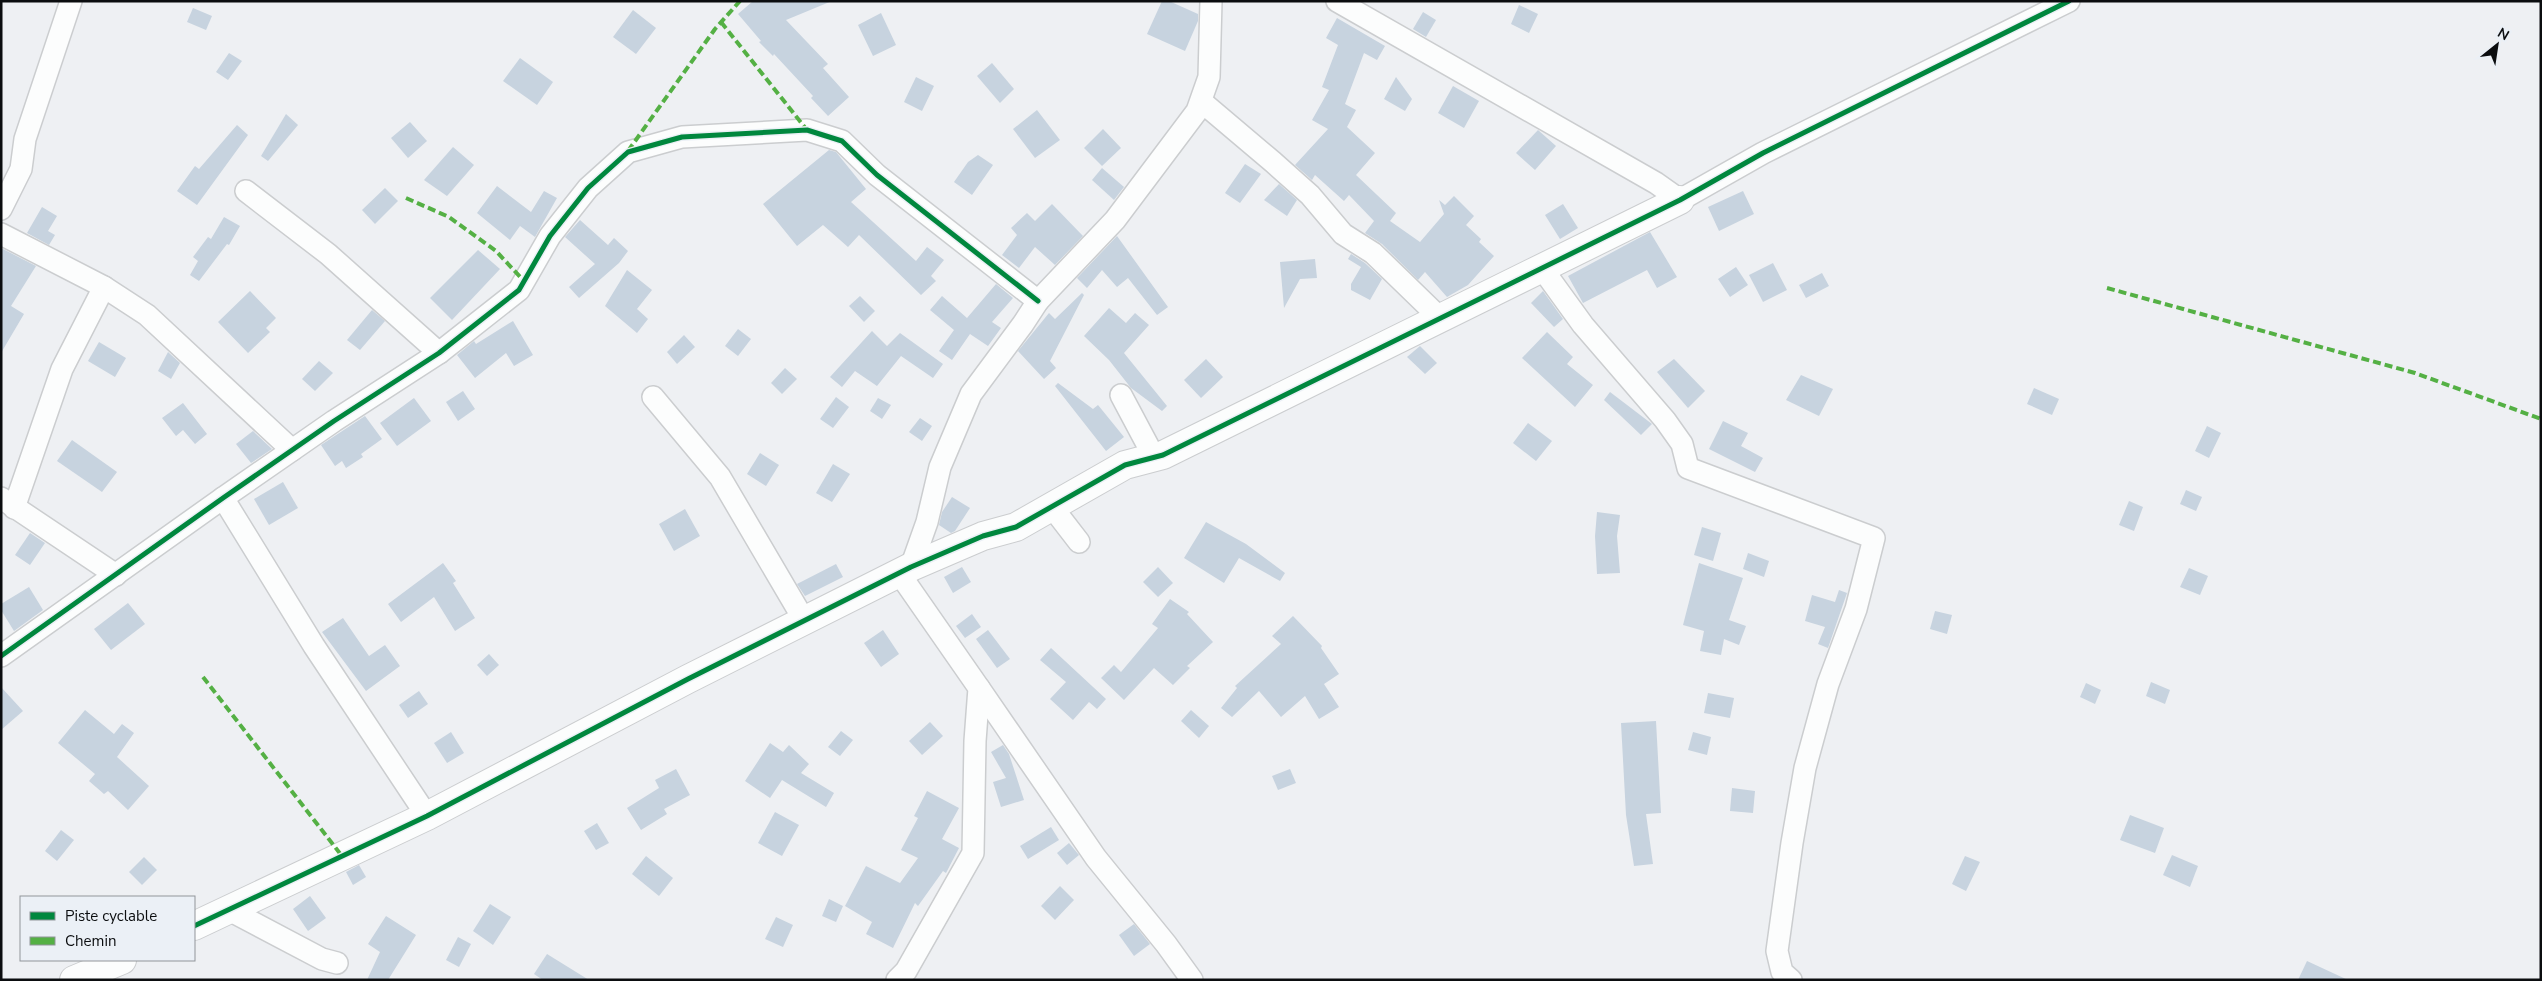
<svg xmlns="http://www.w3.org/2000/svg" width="2542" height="981" font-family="'Nunito Sans',sans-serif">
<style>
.building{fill:#c7d3df}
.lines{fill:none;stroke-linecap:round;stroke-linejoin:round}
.street-casing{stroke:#cbcdcf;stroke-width:24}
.secondary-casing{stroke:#cbcdcf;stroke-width:30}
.street{stroke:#fcfdfd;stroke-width:21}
.secondary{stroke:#fcfdfd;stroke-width:28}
.quiet{stroke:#54b044;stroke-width:4;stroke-dasharray:8 4;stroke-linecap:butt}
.cycleway-casing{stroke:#ebf0f6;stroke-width:8}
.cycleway{stroke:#00873e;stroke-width:5}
</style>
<rect width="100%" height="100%" fill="#eef0f3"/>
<!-- building -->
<g class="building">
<path d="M753,1H832L786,20L828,64L823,68L849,97L828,116L811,98L813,96L774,54L773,56L759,42L761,41L738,14Z"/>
<path d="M1162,1H1169L1198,14V21L1185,51L1147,34Z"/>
<path d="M1519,5L1538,14L1529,33L1511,24Z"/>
<path d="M193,8L212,16L206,30L187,22Z"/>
<path d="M633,10L656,28L636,54L613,37Z"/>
<path d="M1423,12L1436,20L1426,37L1413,29Z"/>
<path d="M881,13L896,45L873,56L858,25Z"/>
<path d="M1337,18L1385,46L1377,60L1364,53L1345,104L1356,110L1347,127L1375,153L1356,175L1396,213L1390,221L1420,242L1444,214L1439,200L1445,205L1454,196L1474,216L1466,225L1481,239L1479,242L1494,256L1468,285L1447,297L1425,272L1418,280L1382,244L1365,233L1374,221L1349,195L1344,201L1315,175L1312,180L1295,165L1328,129L1312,120L1329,90L1322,87L1338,45L1326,38Z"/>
<path d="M229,53L242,61L228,80L216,72Z"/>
<path d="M520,58L553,82L537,105L503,81Z"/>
<path d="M992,63L1014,89L1000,103L977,76Z"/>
<path d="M916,77L934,86L922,111L904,102Z"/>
<path d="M1396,77L1412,99L1405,111L1384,99Z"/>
<path d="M1453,86L1479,101L1464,128L1438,113Z"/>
<path d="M1037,110L1060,140L1035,158L1013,129Z"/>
<path d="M286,114L298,125L268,161L261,156Z"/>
<path d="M410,122L427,141L408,158L391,138Z"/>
<path d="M237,125L248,135L197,205L177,191L195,166L199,169Z"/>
<path d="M1103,129L1121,148L1102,166L1084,148Z"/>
<path d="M1538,130L1556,146L1535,170L1516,153Z"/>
<path d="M453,147L474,165L447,196L424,180Z"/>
<path d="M829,150L836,152L866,189L851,202L916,261L927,247L944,260L931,276L936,281L921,295L859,235L848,247L823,225L797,246L763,204Z"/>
<path d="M978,155L993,165L972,195L954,182L968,162Z"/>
<path d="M1245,164L1261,174L1240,203L1225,193Z"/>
<path d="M1102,168L1124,187L1114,200L1092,180Z"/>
<path d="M1279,184L1297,200L1287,216L1264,200Z"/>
<path d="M497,186L531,212L544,191L557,198L535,237L520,226L510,240L477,213Z"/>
<path d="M385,188L398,201L375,224L362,210Z"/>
<path d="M1743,191L1754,214L1719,231L1708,207Z"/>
<path d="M1052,204L1083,236L1055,265L1035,247L1019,268L1002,255L1017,235L1011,228L1027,213L1035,221Z"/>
<path d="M1563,204L1578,228L1560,239L1545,215Z"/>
<path d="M42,207L57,216L48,231L55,235L49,245L27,233Z"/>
<path d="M224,217L240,226L229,245L227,244L199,281L190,275L198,261L193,257L208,237L211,239Z"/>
<path d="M580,220L608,245L614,238L628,251L619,263L579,298L569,287L595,264L565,237Z"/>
<path d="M1650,232L1677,277L1657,288L1647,270L1583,303L1568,276Z"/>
<path d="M1117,236L1168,307L1157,315L1128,278L1117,287L1102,270L1087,288L1077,278Z"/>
<path d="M1,248L36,266L11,306L24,314L1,353Z"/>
<path d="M478,250L500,269L452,320L430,298Z"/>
<path d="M1351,254L1365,263L1382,279L1370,300L1351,290V284L1361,267L1348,259Z"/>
<path d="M1315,259L1317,278L1300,279L1284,308L1280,262Z"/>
<path d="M1773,263L1787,290L1763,302L1749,275Z"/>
<path d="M1736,267L1748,285L1730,297L1718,279Z"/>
<path d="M627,270L652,290L637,309L648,319L637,333L605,306Z"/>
<path d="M1822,273L1829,286L1806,298L1799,285Z"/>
<path d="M996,284L1013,298L992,322L1001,328L988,346L970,334L952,360L939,351L954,330L930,310L942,296L967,318Z"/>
<path d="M250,291L276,318L266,328L270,332L248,353L218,322Z"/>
<path d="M1543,291L1563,319L1554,327L1531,303Z"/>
<path d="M1082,293L1084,295L1050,361L1056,368L1044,379L1018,351L1049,313L1055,319Z"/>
<path d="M860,296L875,311L864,322L849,306Z"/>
<path d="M1109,308L1126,323L1135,313L1149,325L1124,353L1167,406L1162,411L1131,388L1109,360L1084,336Z"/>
<path d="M372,310L385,321L360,350L347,340Z"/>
<path d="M513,321L533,355L514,366L506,353L475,378L457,355L474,341L476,344Z"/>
<path d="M738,329L751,339L738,356L725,346Z"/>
<path d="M872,331L887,346L900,333L943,364L933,378L901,356L877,386L855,371L842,387L830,377Z"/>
<path d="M1547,332L1573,357L1567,364L1593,385L1575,407L1522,358Z"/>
<path d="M684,335L695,347L677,364L667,352Z"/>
<path d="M99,342L126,358L115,377L88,361Z"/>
<path d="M1420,346L1437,363L1425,374L1407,357Z"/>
<path d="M168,352L180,363L171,379L158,371Z"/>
<path d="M1206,359L1223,377L1201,398L1184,380Z"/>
<path d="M1674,359L1705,391L1688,408L1657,372Z"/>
<path d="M319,361L333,373L315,391L302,379Z"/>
<path d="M785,368L797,379L782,394L771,383Z"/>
<path d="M1801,375L1833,389L1819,416L1786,400Z"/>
<path d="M1058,383L1093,409L1098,405L1124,437L1106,451L1055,386Z"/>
<path d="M2034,388L2059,399L2052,415L2027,404Z"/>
<path d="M463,391L475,409L458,421L446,402Z"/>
<path d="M1610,392L1652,424L1641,435L1604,400Z"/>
<path d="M836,397L849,407L833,428L820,419Z"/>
<path d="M414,398L431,421L397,446L380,423Z"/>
<path d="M878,398L891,405L882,419L870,411Z"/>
<path d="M183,403L207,434L195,444L183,430L176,436L162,418Z"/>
<path d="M365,416L382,439L361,454L363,457L346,468L342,461L335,466L321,445Z"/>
<path d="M920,418L932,426L922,441L909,432Z"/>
<path d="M1723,421L1748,433L1741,446L1763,458L1755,472L1709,449Z"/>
<path d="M1528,423L1552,441L1536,461L1513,443Z"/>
<path d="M2207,426L2221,433L2209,458L2195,451Z"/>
<path d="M253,431L272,449L251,463L236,444Z"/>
<path d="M72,440L117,472L102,492L57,461Z"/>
<path d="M760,453L779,465L766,486L747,474Z"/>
<path d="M833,464L850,474L832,502L816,493Z"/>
<path d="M283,482L298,508L269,525L254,499Z"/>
<path d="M2186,490L2202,497L2196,511L2180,504Z"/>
<path d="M952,497L970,508L955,531L951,533L939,525L942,512Z"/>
<path d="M2129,501L2143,507L2134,531L2119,525Z"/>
<path d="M685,509L700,536L674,551L659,524Z"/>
<path d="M1597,512L1620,515L1617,536L1620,573L1597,574L1595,536Z"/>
<path d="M1206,522L1246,544L1285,573L1280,581L1239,558L1224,583L1184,558Z"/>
<path d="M1702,527L1721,533L1713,561L1694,555Z"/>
<path d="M30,533L45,543L30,565L15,555Z"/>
<path d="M1748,553L1769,561L1764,577L1743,569Z"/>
<path d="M443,563L456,581L453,583L475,618L455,631L434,597L401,622L388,604Z"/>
<path d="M1699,563L1743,578L1729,620L1746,626L1739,645L1724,639L1721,655L1700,651L1704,631L1683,625Z"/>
<path d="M836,564L843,577L805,596L797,584Z"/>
<path d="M962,567L971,582L953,593L944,577Z"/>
<path d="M1158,567L1173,583L1158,597L1143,582Z"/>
<path d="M2189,568L2208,576L2200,595L2180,587Z"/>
<path d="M29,587L43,610L14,631L1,610V604Z"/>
<path d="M1839,590L1847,593L1828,648L1818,644L1825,627L1805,621L1812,595L1835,602Z"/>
<path d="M1170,599L1189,612L1187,614L1213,642L1187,666L1190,668L1173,685L1154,668L1124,700L1101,678L1114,665L1121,672L1158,628L1152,624Z"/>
<path d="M128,603L145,624L111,650L94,629Z"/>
<path d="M1935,611L1952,615L1947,634L1930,629Z"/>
<path d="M972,614L981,627L965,638L956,626Z"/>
<path d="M1293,616L1322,646L1321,648L1339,674L1324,684L1339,707L1319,719L1305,696L1281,717L1259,691L1232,717L1221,708L1237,688L1235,686L1281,644L1272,636Z"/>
<path d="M343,618L369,656L385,645L400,666L366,691L322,632Z"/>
<path d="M883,630L899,654L881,667L864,643Z"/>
<path d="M988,630L1010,659L997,668L976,639Z"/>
<path d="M1051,648L1106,699L1097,709L1089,702L1073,720L1050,699L1066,682L1040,660Z"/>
<path d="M489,654L499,665L487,676L477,665Z"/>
<path d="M2151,682L2170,690L2165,704L2146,696Z"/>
<path d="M2086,683L2101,690L2095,704L2080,697Z"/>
<path d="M1,687L23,711L1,730Z"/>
<path d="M419,691L428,704L408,718L399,705Z"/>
<path d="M1708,693L1734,698L1730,718L1704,713Z"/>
<path d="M85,710L114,734L122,724L134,733L117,757L149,786L128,810L108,791L104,794L89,781L95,774L58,743Z"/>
<path d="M1191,710L1209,726L1199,738L1181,721Z"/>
<path d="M1656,721L1661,813L1646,814L1653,864L1634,866L1626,815L1621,723Z"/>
<path d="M930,722L943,736L922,755L909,741Z"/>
<path d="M841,731L853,740L840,756L828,747Z"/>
<path d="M451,732L464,753L447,763L434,743Z"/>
<path d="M1693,732L1711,737L1707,755L1688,750Z"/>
<path d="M770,743L783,752L789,745L809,764L801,773L834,793L826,807L782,780L770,798L745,781Z"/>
<path d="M1003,745L1009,754L1024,800L1001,807L993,782L1006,778L991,752Z"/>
<path d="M676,769L690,795L664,809L667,814L641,830L627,808L659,788L655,780Z"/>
<path d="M1290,769L1296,783L1278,790L1272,776Z"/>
<path d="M1732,788L1755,791L1753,813L1730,811Z"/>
<path d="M927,791L959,808L942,839L959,848L946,873L943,871L918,906L915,903L893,948L866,934L872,922L845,906L866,866L900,883L918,858L901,850L918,818L914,816Z"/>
<path d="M775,812L799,825L782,856L758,843Z"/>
<path d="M2130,815L2164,828L2155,853L2120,840Z"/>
<path d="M597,823L609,843L596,850L584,831Z"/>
<path d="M1051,827L1059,840L1028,859L1020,846Z"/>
<path d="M61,830L74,840L57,861L45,851Z"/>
<path d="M1069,843L1079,855L1067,865L1057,853Z"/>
<path d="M2172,855L2198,866L2190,887L2163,875Z"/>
<path d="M646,856L673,878L659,896L632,874Z"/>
<path d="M1965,856L1980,862L1966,891L1952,884Z"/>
<path d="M144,857L157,870L142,885L129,872Z"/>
<path d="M359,865L366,877L353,885L346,872Z"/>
<path d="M1060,886L1074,900L1055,920L1041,906Z"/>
<path d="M310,896L326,918L308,931L293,909Z"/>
<path d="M829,899L843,906L836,922L822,916Z"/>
<path d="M490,904L511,917L493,945L473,931Z"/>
<path d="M386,916L416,935L388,980H367L380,952L368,944Z"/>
<path d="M776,917L793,925L783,947L765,939Z"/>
<path d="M1134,924L1150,944L1134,956L1119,935Z"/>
<path d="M458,937L471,944L459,967L446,960Z"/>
<path d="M547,954L589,980H543L534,974Z"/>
<path d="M2307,961L2348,980H2298Z"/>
</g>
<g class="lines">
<!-- street casing -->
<g class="street-casing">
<g id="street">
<path d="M1337,1L1656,183L1680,200L1763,153L2069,1"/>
<path d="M1202,102L1273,162L1310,195L1343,234L1373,253L1441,319"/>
<path d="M246,191L328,254L439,353"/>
<path d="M1,209L21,169L25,139L71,1"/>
<path d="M1,234L104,287L62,369L14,508"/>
<path d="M1541,267L1583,325L1665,420L1682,444L1688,468L1874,538L1856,609L1828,684L1805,768L1792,843L1777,951L1782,972L1791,980"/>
<path d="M104,287L147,315L292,450"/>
<path d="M1121,395L1154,457"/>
<path d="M653,397L720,477L804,620"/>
<path d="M1,498L116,575"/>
<path d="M223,498L314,646L427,816"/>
<path d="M1052,507L1079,542"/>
<path d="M911,567L927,522L940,467L971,394L1023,324L1038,301L1115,220L1197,111L1209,77L1211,1"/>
<path d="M1,656L223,498L334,421L439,353L519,290L550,236L588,188L628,152L682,137L807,130L842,141L877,175L1038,301"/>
<path d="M979,688L1096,858L1166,944L1192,980"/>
<path d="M229,910L322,959L337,963"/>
<path d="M897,980L906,971L973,853L975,741L979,688L899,573"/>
</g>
</g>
<!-- secondary casing -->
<g class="secondary-casing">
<g id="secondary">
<path d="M194,926L427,816L688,679L911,567L983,536L1016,527L1125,465L1163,455L1680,200"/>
<path d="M74,980L122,960"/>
</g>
</g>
<!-- street -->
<use href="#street" class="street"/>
<!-- secondary -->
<use href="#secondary" class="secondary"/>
<!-- quiet -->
<g class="quiet">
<path d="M721,22L807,130"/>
<path d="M628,151L715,29L740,1"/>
<path d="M406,198L449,217L496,251L524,281"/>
<path d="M2107,288L2415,373L2541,419"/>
<path d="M203,677L342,856"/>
</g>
<!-- cycleway casing -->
<g class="cycleway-casing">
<g id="cycleway">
<path d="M1,656L223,498L334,421L439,353L519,290L550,236L588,188L628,152L682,137L807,130L842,141L877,175L1038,301"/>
<path d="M194,926L427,816L688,679L911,567L983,536L1016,527L1125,465L1163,455L1680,200L1763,153L2069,1"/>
</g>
</g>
<!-- cycleway -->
<use href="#cycleway" class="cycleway"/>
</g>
<!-- border -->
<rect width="2542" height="981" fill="none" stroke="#0b0d0f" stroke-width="5"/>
<!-- legend -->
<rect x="20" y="896" width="175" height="65" fill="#ebf0f6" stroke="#91959a"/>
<rect x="30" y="912" width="25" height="8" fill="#00873e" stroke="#91959a"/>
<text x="65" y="921" font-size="15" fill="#0b0d0f">Piste cyclable</text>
<rect x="30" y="937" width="25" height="8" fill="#54b044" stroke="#91959a"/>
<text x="65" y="946" font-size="15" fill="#0b0d0f">Chemin</text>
<!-- north arrow -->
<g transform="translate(2497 45) rotate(30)" stroke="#ebf0f6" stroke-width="4" paint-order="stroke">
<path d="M0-4L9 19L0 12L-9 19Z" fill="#0b0d0f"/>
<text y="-8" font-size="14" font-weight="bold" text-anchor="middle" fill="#0b0d0f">N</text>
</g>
</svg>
